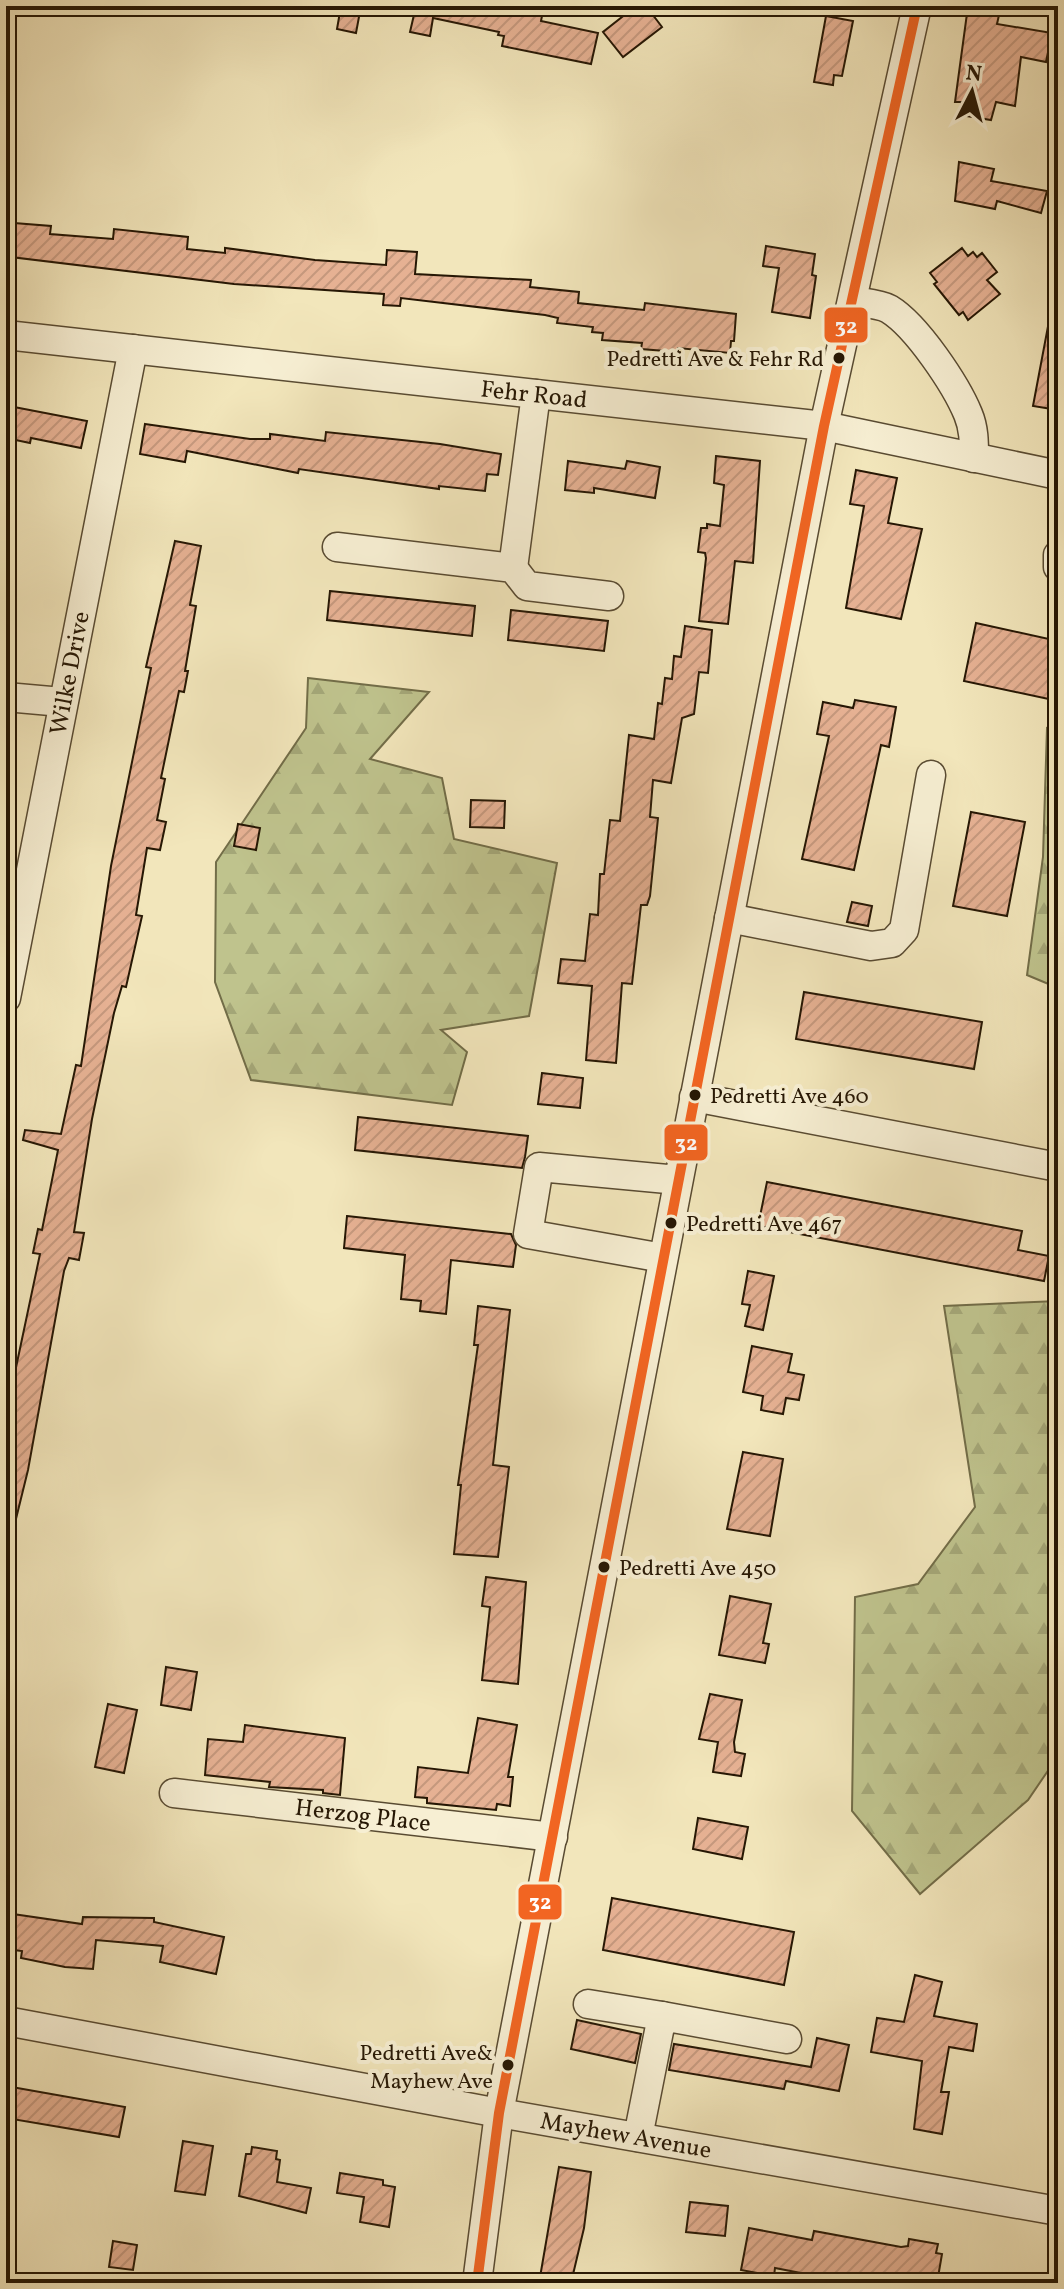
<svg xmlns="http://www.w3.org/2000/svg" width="1064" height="2289" font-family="Vollkorn,serif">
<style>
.forest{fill:url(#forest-firs);stroke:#726d48;stroke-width:2}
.building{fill:url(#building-hatch);stroke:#261704;stroke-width:2}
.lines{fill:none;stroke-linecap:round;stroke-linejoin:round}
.minor-casing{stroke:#594b32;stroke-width:31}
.minor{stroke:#f7efd3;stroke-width:28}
.bus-1-casing{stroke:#f7efd3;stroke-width:16}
.bus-1{stroke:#f26522;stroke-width:10}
.bus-dot{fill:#261704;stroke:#f7efd3;stroke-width:3}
.labels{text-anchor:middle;stroke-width:8;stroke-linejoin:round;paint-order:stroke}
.bus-label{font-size:22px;fill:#261704;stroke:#f7efd3;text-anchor:start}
.street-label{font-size:24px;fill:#261704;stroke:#f7efd3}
.line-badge{stroke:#f7efd3;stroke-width:3}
.badge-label{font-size:22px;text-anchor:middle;font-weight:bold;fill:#fff}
</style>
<defs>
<pattern id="forest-firs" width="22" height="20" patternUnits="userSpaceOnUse" patternTransform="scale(2)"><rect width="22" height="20" fill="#bfc38d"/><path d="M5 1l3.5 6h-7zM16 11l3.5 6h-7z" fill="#a4a778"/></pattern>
<pattern id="building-hatch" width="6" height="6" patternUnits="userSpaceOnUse" patternTransform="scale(2)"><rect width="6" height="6" fill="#e6b193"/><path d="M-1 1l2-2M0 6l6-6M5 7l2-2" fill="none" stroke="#c5987d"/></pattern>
</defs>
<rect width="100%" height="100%" fill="#f2e6bb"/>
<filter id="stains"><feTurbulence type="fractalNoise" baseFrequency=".0025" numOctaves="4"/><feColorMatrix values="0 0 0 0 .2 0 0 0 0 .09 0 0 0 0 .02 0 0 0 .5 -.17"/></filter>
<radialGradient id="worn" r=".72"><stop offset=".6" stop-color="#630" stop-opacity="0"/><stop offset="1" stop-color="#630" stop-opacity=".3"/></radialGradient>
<!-- forest -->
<g class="forest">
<path d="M308,678L429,692L370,759L442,778L454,839L557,863L529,1016L441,1030L467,1052L452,1105L251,1080L215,982L216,862L306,728Z"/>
<path d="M1047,728L1058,731V988L1027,975L1043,857Z"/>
<path d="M1058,1301V1756L1028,1800L920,1894L852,1811L855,1597L918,1584L975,1507L944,1306Z"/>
</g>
<!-- building -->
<g class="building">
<path d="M341,6H361L356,33L337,29Z"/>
<path d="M416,6H519L543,11L541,21L598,33L591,64L502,46L504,36L498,35L499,32L433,18L430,36L410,32Z"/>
<path d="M636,6H646L662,27L623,57L603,32Z"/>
<path d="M968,6H1001L997,24L1052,33L1046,62L1021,57L1015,106L996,102L991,120L960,115L962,102H955Z"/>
<path d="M826,16L853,21L842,76L834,75L833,85L814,82Z"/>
<path d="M959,162L994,169L991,181L1047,191L1041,213L997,201L995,209L955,201Z"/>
<path d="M14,223L51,226L50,234L113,239L114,229L188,237L187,249L225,253V248L315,260L386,265L387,250L417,252L415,274L531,280L530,287L579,292L578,303L644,310L645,303L736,314L734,341H731L730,353L678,348V352L641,349L642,343L602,340L603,333L592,332L593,327L557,323L558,318L545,315L401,298L400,306L383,305L384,294L234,284L11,257Z"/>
<path d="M766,246L815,254L812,275L816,276L810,318L772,312L779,268L763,266Z"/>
<path d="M962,248L968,256L973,252L977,257L982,253L997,272L987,280L1000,294L968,320L963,312L959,315L934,284L937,282L930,273Z"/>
<path d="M1049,321L1058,322V410L1033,406Z"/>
<path d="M14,407L87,421L81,448L31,438L30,443L6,438V409L13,411Z"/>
<path d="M145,424L250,439H270V434L325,441L326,432L440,444L501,454L498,475L487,474L485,491L439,486V489L299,469L298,473L187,451L185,462L140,454Z"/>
<path d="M716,456L760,461L753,563L735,561L728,624L699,621L706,558L705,553L698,552L701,528H707V524L720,526L724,485L714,483Z"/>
<path d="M568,461L625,469L627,461L660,467L655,498L594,488V493L565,490Z"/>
<path d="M856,470L897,478L888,523L922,529L901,619L846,608L864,506L850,504Z"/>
<path d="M175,541L201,546L190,605L196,606L185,671H188L184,692L179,691L161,778L165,779L157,820L166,822L160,850L147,848L136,915L142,916L126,987L122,986L114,1013L92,1119L74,1232L84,1233L79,1260L69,1258L64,1271L28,1470L13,1531L6,1530V1390L11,1391L40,1254L33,1253L38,1229L42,1230L58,1150L23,1140L25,1130L61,1134L76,1065L81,1066L111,866L151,668L146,667Z"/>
<path d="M330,591L475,606L472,636L327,620Z"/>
<path d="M511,610L608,621L604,651L508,640Z"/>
<path d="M976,623L1058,641V701L964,681Z"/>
<path d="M685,626L712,630L708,673L699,672L694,714L682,718L671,783L653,780L650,817L658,818L650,896L647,905H641L632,984L622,983L616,1063L586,1060L592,986L558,983L561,959L585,961L590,914L598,915L600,874H604L610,820L620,821L629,735L654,739L658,703L662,704L665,678L672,679L674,656L681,657Z"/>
<path d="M855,700L896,707L889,747L881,745L854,870L802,859L829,736L817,734L823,702L853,708Z"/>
<path d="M471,800L505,801L504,828L470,827Z"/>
<path d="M971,812L1025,822L1007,916L953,906Z"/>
<path d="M238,824L260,828L256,850L234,846Z"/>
<path d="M852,902L872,906L868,926L847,922Z"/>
<path d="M804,992L982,1022L974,1069L796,1039Z"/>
<path d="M542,1073L583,1078L580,1108L538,1104Z"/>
<path d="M358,1117L528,1136L525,1157L522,1168L355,1150Z"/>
<path d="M767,1182L1022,1231L1018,1250L1049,1256L1044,1281L758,1226Z"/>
<path d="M347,1216L511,1234L516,1245L513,1267L451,1260L446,1314L420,1311L421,1301L401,1299L405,1255L344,1248Z"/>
<path d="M748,1271L774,1276L763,1330L745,1326L750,1305L742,1304Z"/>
<path d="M478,1306L510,1310L493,1465L509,1467L498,1557L454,1554L461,1485H458L478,1345H474Z"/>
<path d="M752,1346L792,1354L788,1372L804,1375L799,1400L786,1398L783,1414L761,1410L763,1396L743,1392Z"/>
<path d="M743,1452L783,1459L770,1536L727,1529Z"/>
<path d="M486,1577L526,1582L518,1684L482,1680L490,1607L482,1606Z"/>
<path d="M730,1596L771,1604L763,1643L769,1644L765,1663L719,1655Z"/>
<path d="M166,1667L197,1672L191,1710L161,1705Z"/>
<path d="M710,1694L742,1700L734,1742L735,1752L745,1754L741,1776L713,1772L718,1742L699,1739Z"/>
<path d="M108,1704L137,1710L124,1773L95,1767Z"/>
<path d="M478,1718L517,1725L508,1777H513L510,1806L497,1804L496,1810L427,1803V1798L415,1797L418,1767L468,1773Z"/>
<path d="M245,1725L345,1738L340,1795L323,1793V1790L269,1787L270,1782L205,1775L208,1739L243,1742Z"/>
<path d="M698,1818L748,1827L742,1859L693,1849Z"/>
<path d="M612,1898L794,1932L784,1985L603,1950Z"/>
<path d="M6,1913L82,1924L83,1917L154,1918V1922L224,1937L216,1974L160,1962L163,1946L96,1940L93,1969L65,1967L21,1958L22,1951L6,1949Z"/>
<path d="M915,1975L942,1982L934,2016L977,2024L973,2051L949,2047L941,2092H949L942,2134L914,2129L922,2061L871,2052L877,2018L904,2022Z"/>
<path d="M577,2020L641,2034L635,2063L571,2049Z"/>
<path d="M817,2038L849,2045L839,2091L786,2081L784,2089L669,2070L674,2044L811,2067Z"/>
<path d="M6,2086L125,2107L119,2137L6,2118Z"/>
<path d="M183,2141L213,2146L205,2195L175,2191Z"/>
<path d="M252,2147L277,2151L276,2159L280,2160L277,2182L311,2188L306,2213L239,2196L246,2154H251Z"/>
<path d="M559,2167L591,2172L584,2228L571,2283H539Z"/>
<path d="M340,2173L383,2180V2185L395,2187L389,2227L360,2222L364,2197L337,2193Z"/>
<path d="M690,2202L728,2206L725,2236L686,2232Z"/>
<path d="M749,2228L812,2240L814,2231L901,2247L908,2246L909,2239L938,2244L936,2253L942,2254L937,2283L885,2274L884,2283H852L775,2268L774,2276L741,2270Z"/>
<path d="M113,2241L137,2245L133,2270L109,2267Z"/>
</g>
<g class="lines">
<!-- minor casing -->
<g class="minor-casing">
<g id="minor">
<path d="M853,301C864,303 880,304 889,309C917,326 956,385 968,414C974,428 974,442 974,458"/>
<path d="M6,335L824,426L1058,475"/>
<path d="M337,547L513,568L527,586L609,596"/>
<path d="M1058,555V567"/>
<path d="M513,568L536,394"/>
<path d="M6,697L62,702"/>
<path d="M729,918L871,946L892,943L904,930L931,775"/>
<path d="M6,998L133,349"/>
<path d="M694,1097L1058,1167"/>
<path d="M663,1258L528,1234L539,1167L678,1180"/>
<path d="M174,1793L553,1837"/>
<path d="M588,2004L662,2016"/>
<path d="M6,2021L499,2113L1058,2211"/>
<path d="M638,2137L662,2016L787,2039"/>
<path d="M477,2283L499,2113L824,426L917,6"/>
</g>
</g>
<!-- minor -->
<use href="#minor" class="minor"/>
<!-- bus-1 casing -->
<g class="bus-1-casing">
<path id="bus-1" d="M477,2283L499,2113L824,426L917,6"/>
</g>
<!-- bus-1 -->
<use href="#bus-1" class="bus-1"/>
</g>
<!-- markers -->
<g class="bus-dot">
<circle cx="839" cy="358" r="7"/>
<circle cx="695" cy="1095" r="7"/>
<circle cx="671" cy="1223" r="7"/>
<circle cx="604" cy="1567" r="7"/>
<circle cx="508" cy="2065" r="7"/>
</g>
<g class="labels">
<!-- bus labels -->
<g class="bus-label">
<text x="824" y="366" text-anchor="end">Pedretti Ave &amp; Fehr Rd</text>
<text x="710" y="1103">Pedretti Ave 460</text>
<text x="686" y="1231">Pedretti Ave 467</text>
<text x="619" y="1575">Pedretti Ave 450</text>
<text x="493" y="2060" text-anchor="end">Pedretti Ave&amp;<tspan x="493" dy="28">Mayhew Ave</tspan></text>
</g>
<!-- street labels -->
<g class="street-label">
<text transform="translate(534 394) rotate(6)" y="8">Fehr Road</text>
<text transform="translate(69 673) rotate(-79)" y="8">Wilke Drive</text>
<text transform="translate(363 1815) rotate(7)" y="8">Herzog Place</text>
<text transform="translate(626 2135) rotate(10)" y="8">Mayhew Avenue</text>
</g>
</g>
<g class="line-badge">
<rect x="823" y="306" width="46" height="38" rx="8" fill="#f26522"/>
<rect x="663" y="1123" width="46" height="39" rx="8" fill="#f26522"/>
<rect x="517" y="1883" width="46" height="38" rx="8" fill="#f26522"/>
</g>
<g class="badge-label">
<text x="846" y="333">32</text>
<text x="686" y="1150">32</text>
<text x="540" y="1909">32</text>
</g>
<!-- margin -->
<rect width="1064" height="2289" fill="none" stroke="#f2e6bb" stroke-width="32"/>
<rect x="8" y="8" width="1048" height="2273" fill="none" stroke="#261704" stroke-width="4"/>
<rect x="16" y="16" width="1032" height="2257" fill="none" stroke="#261704" stroke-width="2"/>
<!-- north arrow -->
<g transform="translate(972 92) rotate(6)" stroke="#f7efd3" stroke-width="6" paint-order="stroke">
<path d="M0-6L14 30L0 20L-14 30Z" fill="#261704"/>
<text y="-12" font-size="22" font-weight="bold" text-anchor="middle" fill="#261704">N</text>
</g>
<rect width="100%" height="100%" filter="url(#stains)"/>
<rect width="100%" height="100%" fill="url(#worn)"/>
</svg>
